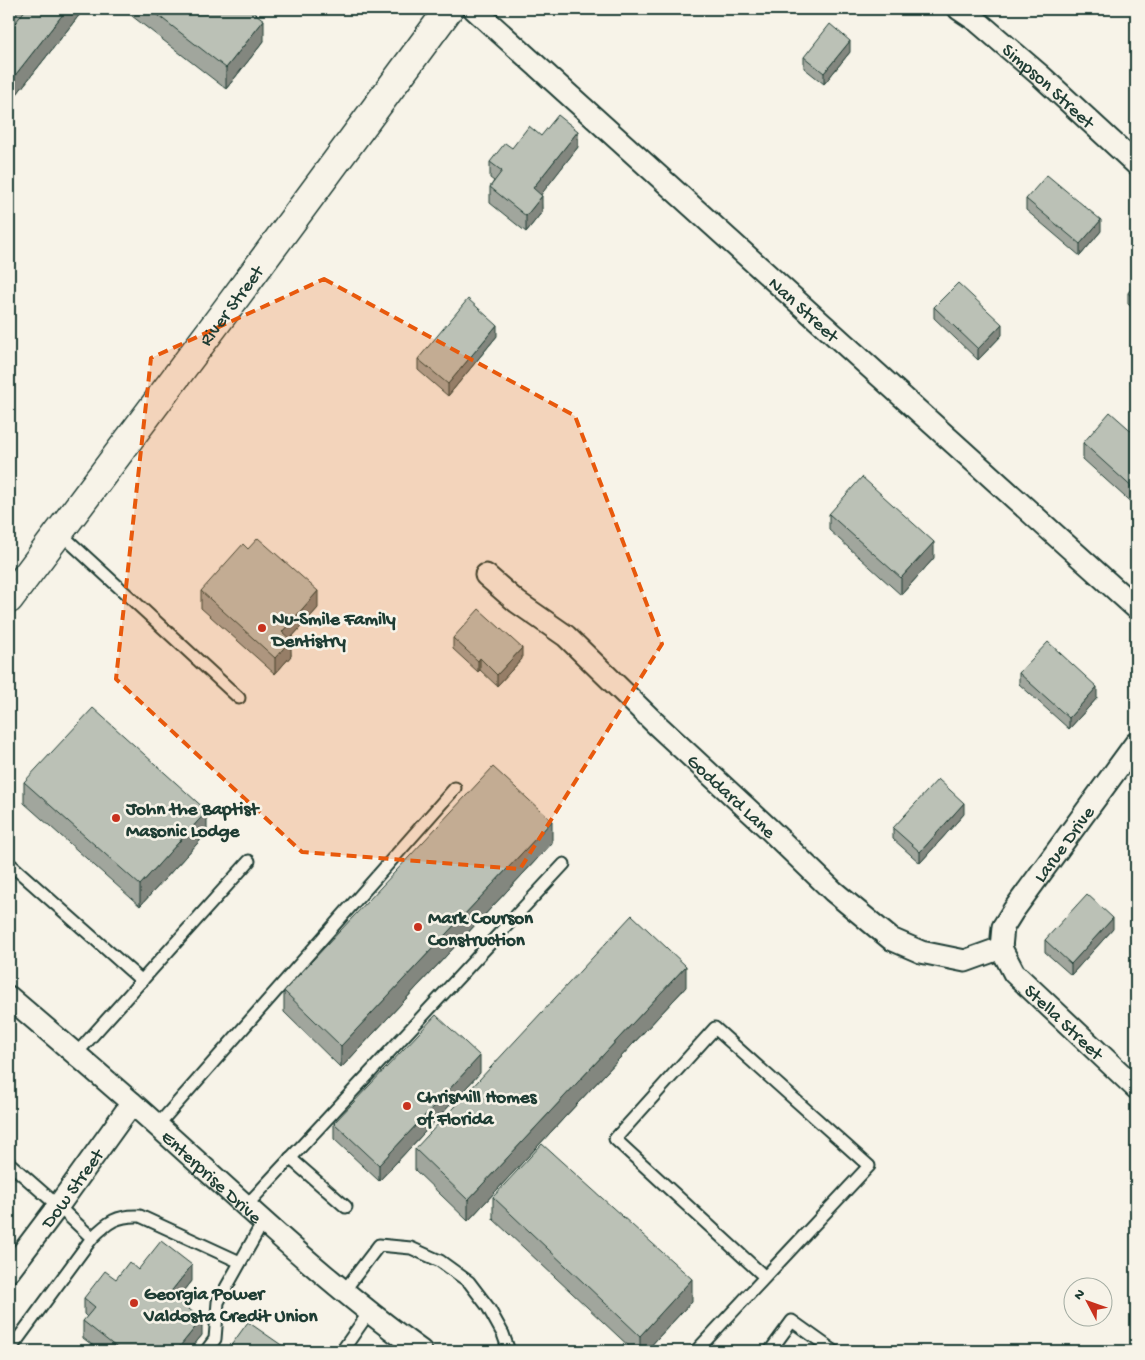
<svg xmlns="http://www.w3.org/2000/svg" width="1145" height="1360" font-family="'Gochi Hand',sans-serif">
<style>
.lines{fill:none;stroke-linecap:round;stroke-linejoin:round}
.lane-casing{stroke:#1f3d34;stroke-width:15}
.street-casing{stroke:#1f3d34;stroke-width:25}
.secondary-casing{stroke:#1f3d34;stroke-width:31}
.lane{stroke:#f7f3e8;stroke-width:11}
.street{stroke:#f7f3e8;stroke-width:21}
.secondary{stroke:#f7f3e8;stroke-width:28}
.wall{fill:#a1a69d;stroke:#1f3d34}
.shaded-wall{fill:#83877f;stroke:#1f3d34}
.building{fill:#bbc1b6;stroke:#1f3d34}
.marked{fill:#e8590c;fill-opacity:0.2;stroke:#e8590c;stroke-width:4;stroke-dasharray:10 6;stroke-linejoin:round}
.poi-dot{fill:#c8321e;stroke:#f7f3e8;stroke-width:2}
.labels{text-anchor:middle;stroke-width:5;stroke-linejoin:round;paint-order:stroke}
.street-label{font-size:19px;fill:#1f3d34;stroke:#f7f3e8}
.poi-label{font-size:19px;font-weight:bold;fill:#1f3d34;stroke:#f7f3e8;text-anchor:start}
</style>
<rect width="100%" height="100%" fill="#f7f3e8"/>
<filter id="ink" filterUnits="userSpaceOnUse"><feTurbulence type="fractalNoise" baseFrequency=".02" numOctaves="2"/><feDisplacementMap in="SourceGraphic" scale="10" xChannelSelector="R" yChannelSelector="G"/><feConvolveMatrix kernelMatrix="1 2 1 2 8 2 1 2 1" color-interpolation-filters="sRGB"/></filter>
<g filter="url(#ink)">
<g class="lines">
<!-- lane casing -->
<g class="lane-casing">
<g id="lane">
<path d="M59,532L239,698"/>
<path d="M9,863L142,981"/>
<path d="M76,1054L249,861"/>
<path d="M157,1126L455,788"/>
<path d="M290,1158L346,1207"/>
<path d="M9,1163L58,1206L92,1238"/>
<path d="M246,1206L564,864"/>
<path d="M344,1291L379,1245L411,1248L440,1261L469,1282L488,1307L503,1334L509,1351"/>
<path d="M9,1351L92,1238C108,1222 117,1215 140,1216L240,1262"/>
<path d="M206,1351L215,1339L218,1302L263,1222"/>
<path d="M342,1351L370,1311"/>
<path d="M696,1351L869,1166L715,1028L615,1139L765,1277"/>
<path d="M770,1351L792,1321L834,1351"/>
</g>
</g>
<!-- street casing -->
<g class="street-casing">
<g id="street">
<path id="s1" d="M474,9L1136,608"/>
<path id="s2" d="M959,9L977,21L1041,76L1136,164"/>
<path id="s3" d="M486,575L517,602L566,636L657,725L768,828L833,891L891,939L921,952L965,961L1001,948"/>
<path id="s4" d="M1001,948L1003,927L1013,911L1136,743"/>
<path id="s5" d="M1001,948L1014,973L1136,1088"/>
<path id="s6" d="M9,997C50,1032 91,1067 132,1103C227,1187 318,1277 421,1351"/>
<path id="s7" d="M9,1271L58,1206L132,1103"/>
</g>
</g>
<!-- secondary casing -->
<g class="secondary-casing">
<g id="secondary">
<path id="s8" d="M9,599L224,313L449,9"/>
</g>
</g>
<!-- lane -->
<use href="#lane" class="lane"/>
<!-- street -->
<use href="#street" class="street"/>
<!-- secondary -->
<use href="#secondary" class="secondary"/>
</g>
<!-- wall -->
<g class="wall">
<path d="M9,9H84L9,104V31L16,21L9,15Z"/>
<path d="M123,9H249L264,41L226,89Z"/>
<path d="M850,52L824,84L804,68V57Z"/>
<path d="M541,136L578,147L541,194L542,212L526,232L490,203V187L494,181L490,178V162L512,148Z"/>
<path d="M1026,199L1101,231L1080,256L1026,210Z"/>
<path d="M1136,283V311L1128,304V293Z"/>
<path d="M934,307L1002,335L978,360L934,318Z"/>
<path d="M497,336L448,396L418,370V359Z"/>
<path d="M1136,435V507L1083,459V443Z"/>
<path d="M829,514L934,558L901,595L829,530Z"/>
<path d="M201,591L318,608L290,639L291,656L275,674L201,608Z"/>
<path d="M453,638L522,659L497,686L480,670L478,672L453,649Z"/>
<path d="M1019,673L1097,698L1069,729L1019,684Z"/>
<path d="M24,782L207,833L140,906L24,803Z"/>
<path d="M964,814L920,863L893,839V828Z"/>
<path d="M552,843L341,1068L284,1012V991Z"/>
<path d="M1113,929L1071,975L1045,952V940Z"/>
<path d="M686,987L468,1221L415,1170V1149Z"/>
<path d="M480,1073L379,1181L334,1139V1123Z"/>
<path d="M493,1197L692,1301L646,1351H634L493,1219Z"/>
<path d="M116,1279L192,1281L177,1300L202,1335L189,1351H100L83,1338V1321L87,1317L84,1314V1298Z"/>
</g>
<!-- shaded-wall -->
<g class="shaded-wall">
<path d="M67,9H84L9,104V83Z"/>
<path d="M264,20V41L226,89V68Z"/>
<path d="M850,41V52L824,84V73Z"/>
<path d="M578,131V147L533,205V188Z"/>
<path d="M542,196V212L526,232V216Z"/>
<path d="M1101,220V231L1080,256V244Z"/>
<path d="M1002,324V335L978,360V349Z"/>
<path d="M497,325V336L448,396V384Z"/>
<path d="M934,542V558L901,595V578Z"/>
<path d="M318,591V608L282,648V632Z"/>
<path d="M291,640V656L275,674V658Z"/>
<path d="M522,648V659L497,686V675Z"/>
<path d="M480,658V670L478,672V661Z"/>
<path d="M1097,687V698L1069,729V718Z"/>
<path d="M964,803V814L920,863V852Z"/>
<path d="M207,811V833L140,906V885Z"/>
<path d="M552,821V843L341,1068V1046Z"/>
<path d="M1113,918V929L1071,975V964Z"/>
<path d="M686,966V987L468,1221V1200Z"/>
<path d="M480,1056V1073L379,1181V1165Z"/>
<path d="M192,1265V1281L169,1310V1294Z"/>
<path d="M692,1279V1301L646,1351H640V1336Z"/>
<path d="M202,1319V1335L189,1351H176Z"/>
</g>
<!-- building -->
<g class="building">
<path d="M26,9H67L9,83V31Z"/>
<path d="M150,9H249L264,20L226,68Z"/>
<path d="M830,24L850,41L824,73L804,57Z"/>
<path d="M558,115L578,131L533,188L542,196L526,216L490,187L502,171L490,162L505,143L512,148L529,126L541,136Z"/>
<path d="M1047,175L1101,220L1080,244L1026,199Z"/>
<path d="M958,283L1002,324L978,349L934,307Z"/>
<path d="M1136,283V300L1128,293Z"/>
<path d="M468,299L497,325L448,384L418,359Z"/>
<path d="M1110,412L1136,435V491L1083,443Z"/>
<path d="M862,477L934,542L901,578L829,514Z"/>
<path d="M258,538L318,591L282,632L291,640L275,658L201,591L243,544L248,549Z"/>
<path d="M479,609L522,648L497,675L480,658L478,661L453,638Z"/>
<path d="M1048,642L1097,687L1069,718L1019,673Z"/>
<path d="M93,708L207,811L140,885L24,782Z"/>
<path d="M493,767L552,821L341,1046L284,991Z"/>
<path d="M938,779L964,803L920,852L893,828Z"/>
<path d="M1087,894L1113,918L1071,964L1045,940Z"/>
<path d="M632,915L686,966L468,1200L415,1149Z"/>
<path d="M436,1015L480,1056L379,1165L334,1123Z"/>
<path d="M542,1144L692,1279L640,1336L493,1197Z"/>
<path d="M161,1241L192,1265L169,1294L202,1319L176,1351H121L83,1321L95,1307L84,1298L105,1271L116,1279L129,1262L138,1270Z"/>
<path d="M248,1322L290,1351H227Z"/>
</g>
</g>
<!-- marked area -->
<path class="marked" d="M324,279L575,416L662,644L520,869L302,852L116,679L151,358Z"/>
<!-- markers -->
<g class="poi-dot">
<circle cx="262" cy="628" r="5"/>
<circle cx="116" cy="818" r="5"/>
<circle cx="418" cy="927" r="5"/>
<circle cx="407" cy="1106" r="5"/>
<circle cx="134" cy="1303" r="5"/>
</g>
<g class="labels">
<!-- street labels -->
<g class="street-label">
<text dy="7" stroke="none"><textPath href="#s2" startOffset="118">Simpson Street</textPath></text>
<text dy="7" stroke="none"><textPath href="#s8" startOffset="368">River Street</textPath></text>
<text dy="7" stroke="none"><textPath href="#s1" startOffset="446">Nan Street</textPath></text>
<text dy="7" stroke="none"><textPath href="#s3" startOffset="331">Goddard Lane</textPath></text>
<text dy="7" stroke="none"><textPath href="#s4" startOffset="124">Larue Drive</textPath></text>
<text dy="7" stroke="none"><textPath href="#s5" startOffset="98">Stella Street</textPath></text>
<text dy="7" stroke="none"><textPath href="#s6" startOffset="271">Enterprise Drive</textPath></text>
<text dy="7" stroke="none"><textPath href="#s7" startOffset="104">Dow Street</textPath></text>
</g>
<!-- poi labels -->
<g class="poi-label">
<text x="272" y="624">Nu-Smile Family<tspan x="272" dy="22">Dentistry</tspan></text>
<text x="126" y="814">John the Baptist<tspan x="126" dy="22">Masonic Lodge</tspan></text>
<text x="428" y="923">Mark Courson<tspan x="428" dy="22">Construction</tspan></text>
<text x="417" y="1102">ChrisMill Homes<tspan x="417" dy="22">of Florida</tspan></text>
<text x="144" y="1299">Georgia Power<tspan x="144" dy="22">Valdosta Credit Union</tspan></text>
</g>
</g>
<!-- margin -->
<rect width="1145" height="1360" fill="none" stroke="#f7f3e8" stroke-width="30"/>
<rect x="15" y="15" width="1115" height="1330" fill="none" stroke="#1f3d34" stroke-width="2" filter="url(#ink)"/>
<!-- north arrow -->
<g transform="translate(1088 1302) rotate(311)"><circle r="24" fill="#f7f3e8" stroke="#a1aaa0"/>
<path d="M0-4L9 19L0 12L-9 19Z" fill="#c8321e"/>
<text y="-8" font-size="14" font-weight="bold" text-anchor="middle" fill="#1f3d34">N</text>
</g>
</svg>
